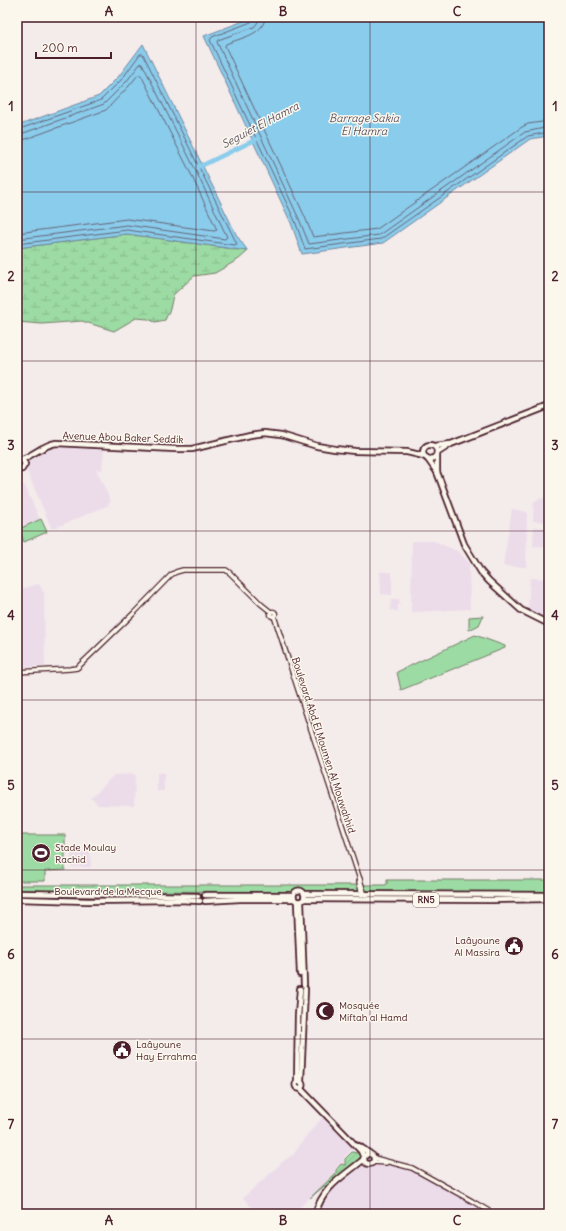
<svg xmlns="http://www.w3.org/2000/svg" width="566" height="1231" font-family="Delius,sans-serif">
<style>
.built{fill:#ecdcea}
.grass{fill:url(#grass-tufts);stroke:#737d67}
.wetland{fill:url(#wetland-marsh);stroke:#737d67}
.park{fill:#9cdba3;stroke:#737d67}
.garden{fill:url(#garden-furrows);stroke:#737d67}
.water{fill:#8acceb;stroke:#70879e}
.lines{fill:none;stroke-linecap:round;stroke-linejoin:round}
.shore{stroke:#646478;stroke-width:1}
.river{stroke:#8acceb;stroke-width:4.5}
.minor-casing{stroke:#4a1f2b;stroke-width:6}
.major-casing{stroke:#4a1f2b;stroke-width:8}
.minor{stroke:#fbf7ec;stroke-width:3.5}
.major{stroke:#fbf7ec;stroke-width:4.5}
.grid{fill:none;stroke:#4a1f2b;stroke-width:1;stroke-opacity:0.55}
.labels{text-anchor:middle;stroke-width:3;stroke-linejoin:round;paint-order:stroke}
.shield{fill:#fbf7ec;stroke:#7f6065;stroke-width:1}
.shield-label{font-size:9px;font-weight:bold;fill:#4a1f2b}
.street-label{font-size:10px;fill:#4a1f2b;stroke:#fbf7ec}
.poi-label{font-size:10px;fill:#4a1f2b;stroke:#fbf7ec;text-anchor:start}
.water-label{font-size:11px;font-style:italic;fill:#5d5365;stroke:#fbf7ec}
.neatline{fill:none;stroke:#4a1f2b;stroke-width:1.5}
.grid-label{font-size:13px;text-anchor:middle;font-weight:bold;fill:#4a1f2b}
</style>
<defs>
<pattern id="grass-tufts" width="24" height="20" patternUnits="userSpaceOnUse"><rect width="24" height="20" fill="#9cdba3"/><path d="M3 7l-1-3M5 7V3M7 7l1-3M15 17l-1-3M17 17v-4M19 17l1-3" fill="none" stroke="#88bc8c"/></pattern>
<pattern id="wetland-marsh" width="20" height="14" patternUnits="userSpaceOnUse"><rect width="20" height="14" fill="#9cdba3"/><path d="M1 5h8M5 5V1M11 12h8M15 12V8" fill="none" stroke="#88bc8c"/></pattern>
<pattern id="garden-furrows" width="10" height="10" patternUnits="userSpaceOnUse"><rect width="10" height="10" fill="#9cdba3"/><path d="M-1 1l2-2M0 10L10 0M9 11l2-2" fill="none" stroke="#88bc8c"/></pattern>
</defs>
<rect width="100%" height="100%" fill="#f4ebeb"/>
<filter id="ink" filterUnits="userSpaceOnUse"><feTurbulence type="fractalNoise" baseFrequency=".025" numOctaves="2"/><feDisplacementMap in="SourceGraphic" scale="8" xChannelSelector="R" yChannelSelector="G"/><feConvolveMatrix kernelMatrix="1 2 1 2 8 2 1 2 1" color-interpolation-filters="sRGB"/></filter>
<g filter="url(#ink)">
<!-- built -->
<g class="built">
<path d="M56,447L104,450L102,470L96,469L111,502L108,503L109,505L52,529L26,469L29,462L49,449Z"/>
<path d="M17,478L25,486L46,533L17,545Z"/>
<path d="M549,496V522L533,521L534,501H538L539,499L546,498Z"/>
<path d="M512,509L527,512L526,567L503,566Z"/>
<path d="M534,527L549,528V547L533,546Z"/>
<path d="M412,541H434L459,552L469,563L470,609L411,612Z"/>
<path d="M380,572H392V595L381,594Z"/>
<path d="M530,578L549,579L546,617L541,616L528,609Z"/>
<path d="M39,584L44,593L45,666L17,668V590Z"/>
<path d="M391,599H399L400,604L398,605V611L390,610Z"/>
<rect x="157" y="773" width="7" height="18"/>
<path d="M135,774L134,806L98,805L91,798L114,775Z"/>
<path d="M71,851H90L91,867H72Z"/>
<path d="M323,1117L353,1147L352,1149L344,1158V1163H341L335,1169V1173L293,1214H258L243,1198L285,1160L294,1154L306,1136Z"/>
<path d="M377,1163L389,1164L403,1167L416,1172L489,1214H319L326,1196L336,1184L348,1173L362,1166Z"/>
</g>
<!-- grass -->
<path class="grass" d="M483,616L479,625L469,630V617Z"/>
<!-- wetland -->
<path class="wetland" d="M127,234L248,251L239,259L215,273L194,276L173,295L170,309L165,320L155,322L148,319L136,318L114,331L82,321L42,324L17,322V248Z"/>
<!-- park -->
<g class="park">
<path d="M41,519L47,532L24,542L19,529Z"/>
<path d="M475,635L505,646V648L401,690L397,672Z"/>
<path d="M17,835H65V870L45,871V881H17Z"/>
<path d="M387,880H548L547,892L17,891V885H385L387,884Z"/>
</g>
<!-- garden -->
<path class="garden" d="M352,1152L357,1153L359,1152L362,1156L360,1161L347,1169L331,1184L323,1187L310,1198L336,1173V1170L341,1164L345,1165V1159Z"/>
<!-- water -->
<g class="water">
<path d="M254,17H549V136L530,139L383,243L302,254L291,223L204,36Z"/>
<path d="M143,44L237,236L248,251L127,234L17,248V126L99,96L119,76Z"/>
</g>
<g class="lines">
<!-- shore -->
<g class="shore">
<path d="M254,17L253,20L251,22L212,37L210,40L295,221L305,249L381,239L528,136L549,132"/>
<path d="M259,17L258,22L254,27L218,40L217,42L299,219L309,244L379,235L525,132L549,127"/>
<path d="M265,17C264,35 240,38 226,44L225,46L305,217L313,237L377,229L522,127L528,124L549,121"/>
<path d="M17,130L101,100L122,79L140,54H143L237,244L234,245L127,230L17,244"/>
<path d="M17,135L21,134L104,104L126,82L140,64L142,63L195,169L227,237L225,239L127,225L17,239"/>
<path d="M17,141L23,140L106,110L129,86L138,75H141L190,172L217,230L214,231L127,219L17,233"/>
</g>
<!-- river -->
<path class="river" d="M197,167L203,165L257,139"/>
<!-- minor casing -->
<g class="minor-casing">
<g id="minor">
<circle cx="273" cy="614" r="2.5"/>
<path d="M274,616L365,895"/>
<path d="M17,672L70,669L77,668L134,613L171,575L176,572L183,570H226L230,573L261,604L271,612"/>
<path d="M360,879L359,882L362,895"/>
<path d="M374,1158L412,1168L472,1201L494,1214"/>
<path d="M373,1162L386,1163"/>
</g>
</g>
<!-- major casing -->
<g class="major-casing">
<g id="major">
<circle cx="430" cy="452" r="7"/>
<path d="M435,446L450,444"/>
<path d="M437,453L451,444L549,406"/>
<path d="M427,458L437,472L464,544L481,572L489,581L521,610L549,624"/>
<path d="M17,459H22L25,464L22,469L17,470"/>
<path d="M22,459C34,455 43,445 56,443L175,449H192L250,435L265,433L281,435L317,446L335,449L355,451L407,452L424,456"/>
<path d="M437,472V454"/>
<circle cx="299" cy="896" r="5.5"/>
<path d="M17,893L198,896"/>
<path d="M304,894L548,895"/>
<path d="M205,895H293"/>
<path d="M17,899L88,901L178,900L200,901"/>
<path d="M304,899L492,900L548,899"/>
<path d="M205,901L240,899H294"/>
<path d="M301,901L304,985"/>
<path d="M297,902L300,974"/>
<path d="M301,1081L305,989"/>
<circle cx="299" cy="1085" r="3.5"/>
<path d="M297,1082L298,1016L300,989"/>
<path d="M300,1088L361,1151L364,1158"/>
<path d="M359,1146L369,1153"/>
<circle cx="369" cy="1159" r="5"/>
<path d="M315,1214C324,1185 343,1177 364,1159"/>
</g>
</g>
<!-- minor -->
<use href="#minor" class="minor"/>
<!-- major -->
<use href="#major" class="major"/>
</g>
</g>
<!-- grid -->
<path class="grid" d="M196,17V1214M370,17V1214M17,192H549M17,361H549M17,531H549M17,700H549M17,870H549M17,1039H549"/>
<!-- icons -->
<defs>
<g id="stadium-disc" transform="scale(1)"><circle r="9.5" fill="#4a1f2b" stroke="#fbf7ec"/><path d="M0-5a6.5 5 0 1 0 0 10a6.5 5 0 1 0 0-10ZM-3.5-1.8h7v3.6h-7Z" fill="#fff"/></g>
<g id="civic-disc" transform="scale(1)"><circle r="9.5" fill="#4a1f2b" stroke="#fbf7ec"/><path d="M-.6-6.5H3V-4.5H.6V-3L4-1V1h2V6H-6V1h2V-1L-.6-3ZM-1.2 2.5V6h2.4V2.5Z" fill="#fff"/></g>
<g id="mosque-disc" transform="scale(1)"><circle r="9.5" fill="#4a1f2b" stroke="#fbf7ec"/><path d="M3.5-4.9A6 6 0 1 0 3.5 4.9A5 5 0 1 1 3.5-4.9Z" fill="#fff"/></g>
</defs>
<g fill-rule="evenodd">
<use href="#stadium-disc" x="41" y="853"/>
<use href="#civic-disc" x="514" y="946"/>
<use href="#mosque-disc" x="325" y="1011"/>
<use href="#civic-disc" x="122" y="1050"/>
</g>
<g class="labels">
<!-- shield labels -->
<rect class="shield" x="413" y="893" width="26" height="14" rx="3"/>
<g class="shield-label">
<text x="426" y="903">RN5</text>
</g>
<!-- street labels -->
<g class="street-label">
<text transform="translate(123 437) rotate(2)" y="4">Avenue Abou Baker Seddik</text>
<text transform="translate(324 745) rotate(72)" y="4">Boulevard Abd El Moumen Al Mouwahhid</text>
<text x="108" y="895">Boulevard de la Mecque</text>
</g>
<!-- poi labels -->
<g class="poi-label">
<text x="55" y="851">Stade Moulay<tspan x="55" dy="12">Rachid</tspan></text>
<text x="500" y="944" text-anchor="end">Laâyoune<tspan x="500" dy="12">Al Massira</tspan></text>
<text x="339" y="1009">Mosquée<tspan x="339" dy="12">Miftah al Hamd</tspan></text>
<text x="136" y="1048">Laâyoune<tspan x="136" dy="12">Hay Errahma</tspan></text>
</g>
<!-- water labels -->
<g class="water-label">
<text x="364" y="122">Barrage Sakia<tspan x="364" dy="13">El Hamra</tspan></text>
<text transform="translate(260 125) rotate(-28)" y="4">Seguiet El Hamra</text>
</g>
</g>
<!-- margin -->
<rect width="566" height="1231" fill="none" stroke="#fbf7ec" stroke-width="44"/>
<!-- scale -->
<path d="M36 52v6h75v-6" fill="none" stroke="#4a1f2b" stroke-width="2"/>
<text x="42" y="52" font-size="12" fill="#4a1f2b" stroke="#fbf7ec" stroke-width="3" paint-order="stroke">200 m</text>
<rect x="22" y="22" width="522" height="1187" class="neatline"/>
<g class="grid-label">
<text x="109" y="16">A</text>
<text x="283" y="16">B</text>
<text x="457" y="16">C</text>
<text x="11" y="111">1</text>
<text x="555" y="111">1</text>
<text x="11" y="281">2</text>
<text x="555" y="281">2</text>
<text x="11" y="450">3</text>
<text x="555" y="450">3</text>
<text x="11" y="620">4</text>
<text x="555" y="620">4</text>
<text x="11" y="790">5</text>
<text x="555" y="790">5</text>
<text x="11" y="959">6</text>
<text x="555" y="959">6</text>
<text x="11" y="1129">7</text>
<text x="555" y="1129">7</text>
<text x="109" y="1225">A</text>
<text x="283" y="1225">B</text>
<text x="457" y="1225">C</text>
</g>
</svg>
